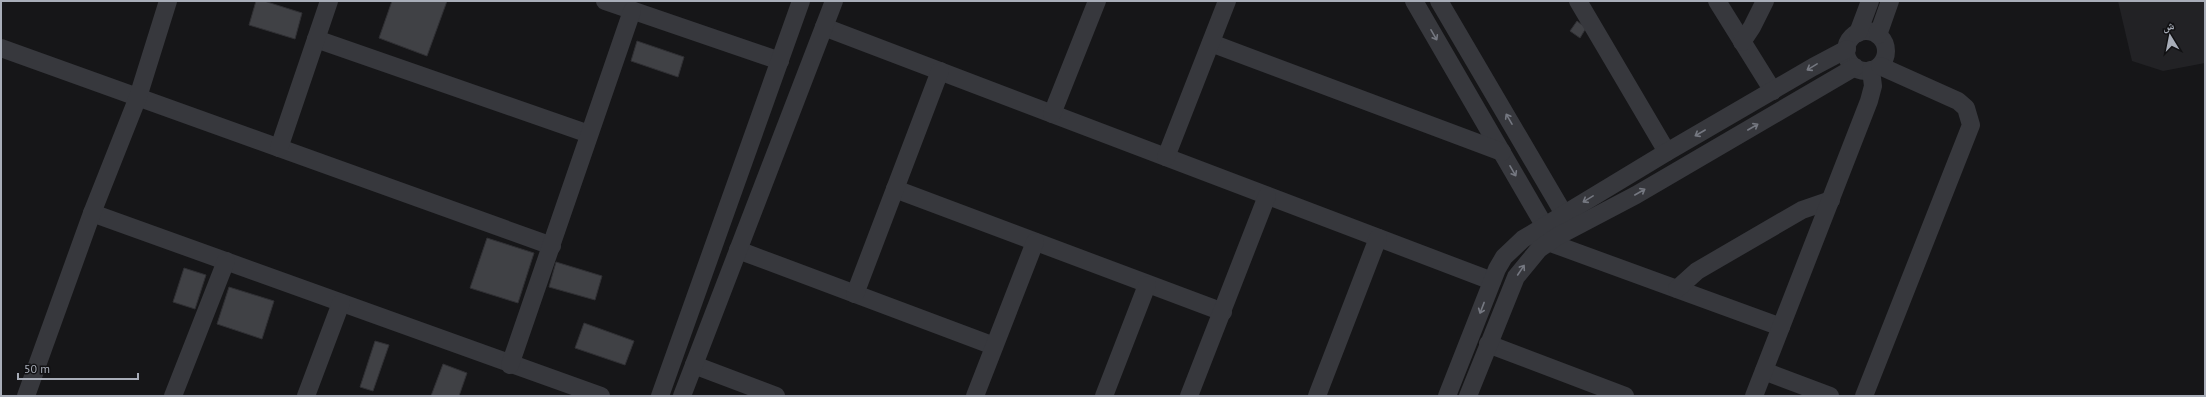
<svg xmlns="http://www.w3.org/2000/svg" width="2206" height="397" font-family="'PT Sans','Noto Naskh Arabic',sans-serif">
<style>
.built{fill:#222225}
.building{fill:#404145;stroke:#303034}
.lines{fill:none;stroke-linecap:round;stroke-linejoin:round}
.minor{stroke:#37383d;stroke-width:18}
.oneway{stroke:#757881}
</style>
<rect width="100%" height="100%" fill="#161618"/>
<!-- built -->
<path class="built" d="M2118,1H2205V63L2163,71L2132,61Z"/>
<!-- building -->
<g class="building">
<path d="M256,1H264L302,13L295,39L249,25Z"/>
<path d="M392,1H447L427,56L379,38Z"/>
<path d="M1577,21L1586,28L1580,38L1570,31Z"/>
<path d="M637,41L684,57L678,77L631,61Z"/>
<path d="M487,238L534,253L518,303L470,288Z"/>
<path d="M556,262L602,276L595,300L549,287Z"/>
<path d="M184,268L206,275L195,309L173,302Z"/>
<path d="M229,287L274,301L262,339L217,324Z"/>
<path d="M584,323L634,341L625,365L575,348Z"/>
<path d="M375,341L389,345L373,391L360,387Z"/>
<path d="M443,364L467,373L459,396H431Z"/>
</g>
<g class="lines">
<!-- minor -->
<g class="minor">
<path d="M605,1L780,61"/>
<path d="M1414,1L1544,225"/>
<path d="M1439,1L1564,214"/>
<path d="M1578,1L1667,152"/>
<path d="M1717,1L1773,91"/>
<path d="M824,27L1492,281"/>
<circle cx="1866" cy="51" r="20"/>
<path d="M1858,33L1870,1"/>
<path d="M1878,35L1890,1"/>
<path d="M316,39L589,134"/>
<path d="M1742,42L1752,27L1765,1"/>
<path d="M1211,43L1502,152"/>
<path d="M1,48L552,246"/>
<path d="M1052,114L1097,1"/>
<path d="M279,148L329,1"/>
<path d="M1166,157L1227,1"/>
<path d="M895,189L1223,312"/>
<path d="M92,213L601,396"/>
<path d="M1548,242L1781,327"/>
<path d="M738,250L994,346"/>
<path d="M1677,289L1697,271L1802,210L1831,200"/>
<path d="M855,294L940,71"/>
<path d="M1488,344L1625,396"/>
<path d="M510,365L632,11"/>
<path d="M694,365L776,396"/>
<path d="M1764,371L1830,396"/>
<path d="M26,396L92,213L138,97L168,1"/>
<path d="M173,396L226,261"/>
<path d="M306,396L341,303"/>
<path d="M660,396L801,1"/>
<path d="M682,396L834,1"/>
<path d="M975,396L1035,242"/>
<path d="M1104,396L1147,285"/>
<path d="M1189,396L1267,196"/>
<path d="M1317,396L1378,238"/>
<path d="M1447,396L1497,269L1504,257L1523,239L1667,152L1813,67L1847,49"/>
<path d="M1468,396L1516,277L1539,249L1558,236L1636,195L1855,67"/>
<path d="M1754,396L1869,101L1873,86L1871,70"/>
<path d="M1864,396L1971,125L1966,108L1958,101L1880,66"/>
</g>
</g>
<!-- one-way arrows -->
<defs><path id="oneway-shaft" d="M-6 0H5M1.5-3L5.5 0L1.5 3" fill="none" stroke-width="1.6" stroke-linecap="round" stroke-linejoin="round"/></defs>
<g class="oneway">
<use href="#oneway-shaft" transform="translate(1434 35) rotate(60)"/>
<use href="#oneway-shaft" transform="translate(1812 67) rotate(149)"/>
<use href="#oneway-shaft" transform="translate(1509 119) rotate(-120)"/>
<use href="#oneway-shaft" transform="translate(1753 127) rotate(-30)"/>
<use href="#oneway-shaft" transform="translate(1700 133) rotate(150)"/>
<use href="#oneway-shaft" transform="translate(1513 171) rotate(60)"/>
<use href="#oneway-shaft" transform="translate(1640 192) rotate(-30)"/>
<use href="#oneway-shaft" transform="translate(1588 199) rotate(149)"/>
<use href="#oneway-shaft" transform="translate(1521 270) rotate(-56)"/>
<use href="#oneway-shaft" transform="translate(1482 308) rotate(111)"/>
</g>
<!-- border -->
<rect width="2206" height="397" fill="none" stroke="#a8adb8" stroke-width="4"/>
<!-- north arrow -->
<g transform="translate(2170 36) rotate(350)" stroke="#111113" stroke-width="3" paint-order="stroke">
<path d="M0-3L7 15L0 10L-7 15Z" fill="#a8adb8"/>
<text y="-6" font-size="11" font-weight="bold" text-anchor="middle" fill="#a8adb8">ش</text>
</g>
<!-- scale -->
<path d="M18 373v6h120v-6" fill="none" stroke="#a8adb8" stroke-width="2"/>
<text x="24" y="373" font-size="12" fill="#a8adb8" stroke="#111113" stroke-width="3" paint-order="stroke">50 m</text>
</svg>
